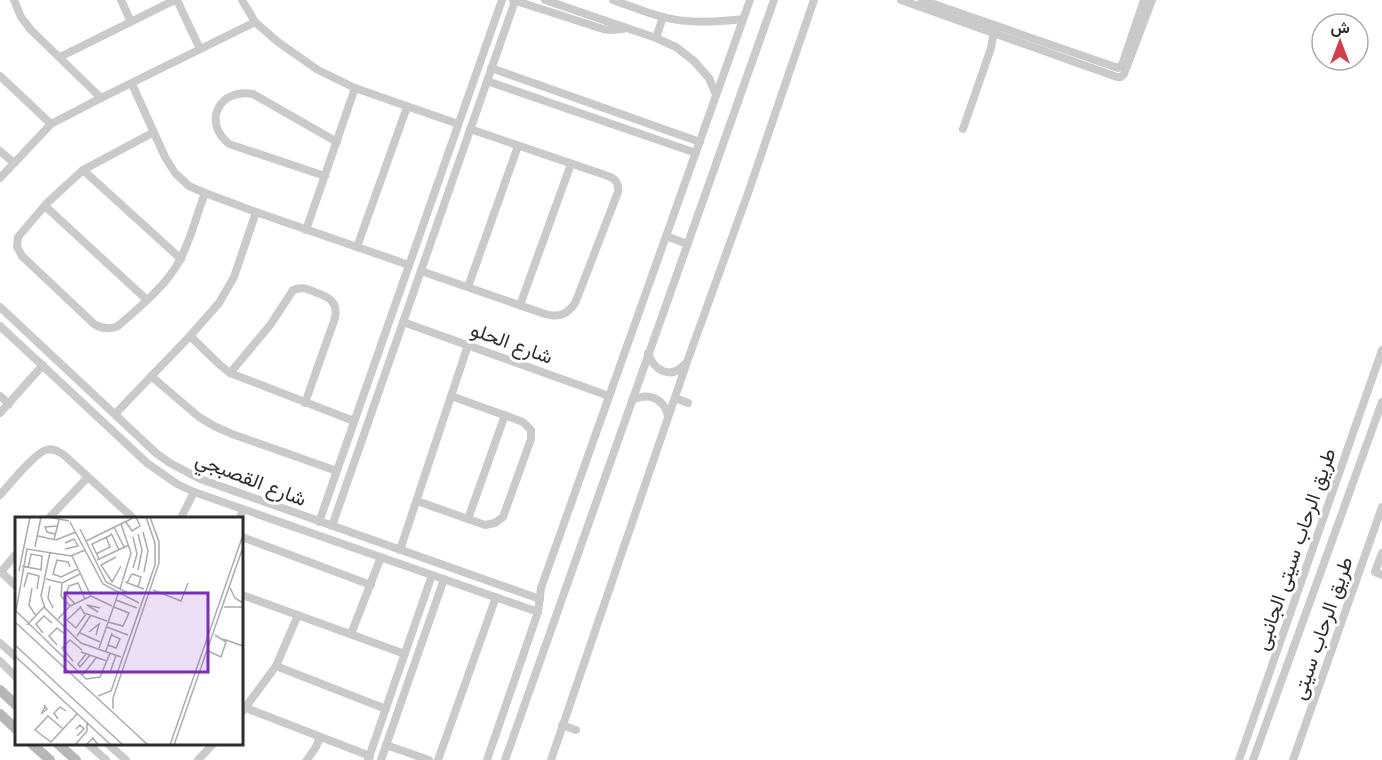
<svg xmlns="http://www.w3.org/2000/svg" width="1382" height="760" font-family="Inter,Vazirmatn,sans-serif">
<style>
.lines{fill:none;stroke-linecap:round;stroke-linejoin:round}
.street{stroke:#cacaca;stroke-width:8}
.secondary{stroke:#b7b7b7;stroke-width:10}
.labels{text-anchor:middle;stroke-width:6;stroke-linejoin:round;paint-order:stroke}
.street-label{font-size:20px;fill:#2d2d2d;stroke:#fff}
.inset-road{fill:none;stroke:#ababab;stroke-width:1.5}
.view{fill:#7b2cbf;fill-opacity:0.15;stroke:#7b2cbf;stroke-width:3}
.inset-edge{fill:none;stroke:#2d2d2d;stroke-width:3}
</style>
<rect width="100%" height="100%" fill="#fff"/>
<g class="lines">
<!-- street -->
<g class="street">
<path d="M14,0L21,17L31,30L101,98"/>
<path d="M121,0L131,22"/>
<path d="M177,0L200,49"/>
<path d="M242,0L255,22L278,42L318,70L355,88L458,124"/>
<path d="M513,0L603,29L610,30L623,29"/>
<path d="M545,0L656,38L676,47L694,61L709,78L716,95"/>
<path d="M613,0C630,6 646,13 663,17C689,24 717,22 743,19"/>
<path d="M901,0L1117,77H1121L1124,74L1152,0"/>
<path d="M922,0L1118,68L1122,65L1144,0"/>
<path d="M656,38L663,17"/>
<path d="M60,57L175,0"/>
<path d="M491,68L700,142"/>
<path d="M0,76L51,124"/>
<path d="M487,81L696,153"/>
<path d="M132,84L165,157L175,173L189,186L205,193L256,212L409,265"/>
<path d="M963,129L991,48L994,31"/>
<path d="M154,132L83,170L47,203L18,237L17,247L22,256L94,324C102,329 109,330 118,326C140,307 168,284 181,258C191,238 197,214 205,193"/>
<path d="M0,151L14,163"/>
<path d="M83,170L181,259"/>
<path d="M325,176L229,144C202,122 219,88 253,94L337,142"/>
<path d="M0,178L51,124L101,98L255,22"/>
<path d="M45,206L147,300"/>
<path d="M306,230L355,88"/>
<path d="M666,236L687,244"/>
<path d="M357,247L407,107"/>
<path d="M421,271L545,314C559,318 569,314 576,301L618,192C619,184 616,179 608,176L470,129"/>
<path d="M468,287L518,146"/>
<path d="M520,305L571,164"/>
<path d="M0,307L156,453L170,463L200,479L540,599"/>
<path d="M403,322L609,396"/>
<path d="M0,326L147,463L177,484L194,492L538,612"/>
<path d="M190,336L220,365L230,373L354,421"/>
<path d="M648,353C654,371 671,380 685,364"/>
<path d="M230,373L271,324L293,290C302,286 308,289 317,293C330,297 338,303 335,318L305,403"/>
<path d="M151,376L199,417L214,426L232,434L337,471"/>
<path d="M0,396L9,404"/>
<path d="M675,398L688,403"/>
<path d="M632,400C648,392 664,398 668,416"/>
<path d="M0,413L43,365"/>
<path d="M115,414L190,336L219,303L234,277L256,212"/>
<path d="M0,495C9,485 35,453 46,450C53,448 58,451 64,455L133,518"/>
<path d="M417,501L485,525L495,523L503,517L531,439V430L523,422L451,396"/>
<path d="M49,518L88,477"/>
<path d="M181,518L194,492"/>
<path d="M240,518L243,509"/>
<path d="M468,519L505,415"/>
<path d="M319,522L502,0"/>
<path d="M332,526L515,1"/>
<path d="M242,537L371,585"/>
<path d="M400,550L468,345"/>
<path d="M1382,553L1375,572L1382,575"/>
<path d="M0,571L16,586"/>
<path d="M1,572L16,554"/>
<path d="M242,595L405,654"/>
<path d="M351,634L381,557"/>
<path d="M0,643L16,657"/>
<path d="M0,661L16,677"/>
<path d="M276,666L386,709"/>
<path d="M246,708L370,756"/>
<path d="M242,712L276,666L298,615"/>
<path d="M562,725L576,730"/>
<path d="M88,744L106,760"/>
<path d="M108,744L126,760"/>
<path d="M386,745L429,760"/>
<path d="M198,760L213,744"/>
<path d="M307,760L316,747L320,737"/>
<path d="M368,760L432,575"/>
<path d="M381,760L444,579"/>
<path d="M438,760L496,597"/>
<path d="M487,760L538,612L541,588L750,0"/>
<path d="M505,760L774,0"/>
<path d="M551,760L687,362L747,196L814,0"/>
<path d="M1239,760L1382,350"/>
<path d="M1253,760L1382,402"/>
<path d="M1293,760L1382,507"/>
</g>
<!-- secondary -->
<g class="secondary">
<path d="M0,690L16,705"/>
<path d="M0,714L16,729"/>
<path d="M32,744L50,760"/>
<path d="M58,744L76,760"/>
</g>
</g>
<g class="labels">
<!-- street labels -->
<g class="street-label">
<text transform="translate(512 343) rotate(20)" y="7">شارع الحلو</text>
<text transform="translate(251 479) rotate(21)" y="7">شارع القصبجي</text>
<text transform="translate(1295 549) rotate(-71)" y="7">طريق الرحاب سيتى الجانبى</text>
<text transform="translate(1322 628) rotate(-71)" y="7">طريق الرحاب سيتى</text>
</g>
</g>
<!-- overview -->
<g transform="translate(15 517)">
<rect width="228" height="228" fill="#fff"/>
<path class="inset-road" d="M33,0L54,4M55,5L88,67L124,86M111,5L117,14L125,9L121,0M99,10L109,30M65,12L91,65L115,77M128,15L133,34L129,55M96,16L104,33M40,17L32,15L30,10L42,9M123,17L127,33L123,53M23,19L41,23L61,15M118,20L122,37L118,51M39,23L44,3M71,24L120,0M20,30L26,0M50,32L63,29L59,22L50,26M70,33L56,39L12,32L1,94L71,162L85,160L95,136M35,35L26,79L30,91L66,126L106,140M81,37L95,30L91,20M57,39L76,79L97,89M101,40L86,48L97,65L106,49M84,42L77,27L96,18M82,43L114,28M7,49L27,53M55,50L53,45L42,43L38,57L46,60L63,52M13,51L16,37L27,39L26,53M4,54L15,0M31,62L47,66L65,57M110,65L129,72M47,66L46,79L55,89M112,66L117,57L126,60L123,70M35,69L33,81L38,91M9,70L13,56L24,59L22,72M17,71L14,88L21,99M215,71L220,81L228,86M105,72L116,36L106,7M138,73L166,84L173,66M101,83L122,91M60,87L51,77L54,69L63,66L70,82M65,89L69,96L92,104M66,90L52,103L61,111L71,97M209,90H228M83,95L72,88L85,91M43,102L55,89L76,79M0,105L133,228M93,105L108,109L114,96L99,90M12,108L29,90M92,110L113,118M74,115L84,107L81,118M28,116L21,107L29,99L37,106M65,116L85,125M62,119L76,98M208,122L228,129M0,128L108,228M42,128L34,119L42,111L51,118M93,128L101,131L105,122L97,118M84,131L103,77M91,134L97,116M193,134L206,140L211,125L200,118M66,135L92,144M71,137L63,147L65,150L75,138M0,139L96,228M58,144L47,131L55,123L67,133M95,156L101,138M67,159L81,141M83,179L96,174L140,48V26L131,0M29,188L32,192L26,197L30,190M98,192V181L144,46V25L135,0M43,202L39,196L45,190L51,194M48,212L33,199L20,213L36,225L37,224L48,212L61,198L62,196M61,212L65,208L69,212L62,219M60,228L72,214V206M71,228L78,221L83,228M155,228L228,18M159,228L228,30"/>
<path class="view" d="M50,76H193V155H50Z"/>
<rect width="228" height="228" class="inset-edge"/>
</g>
<!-- north arrow -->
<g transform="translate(1340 42)"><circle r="28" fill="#ffffff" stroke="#ababab" stroke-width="1.5"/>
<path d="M0-4.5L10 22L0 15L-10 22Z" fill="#d33f49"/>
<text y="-9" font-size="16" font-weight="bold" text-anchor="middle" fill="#2d2d2d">ش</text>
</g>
</svg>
